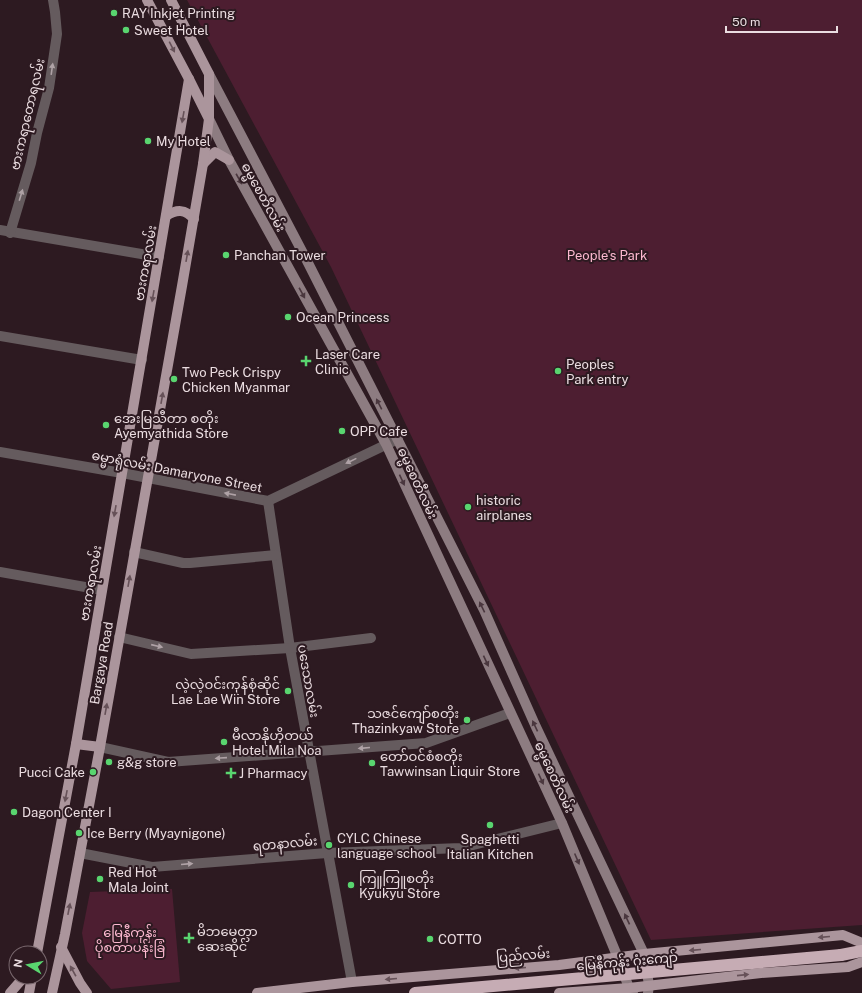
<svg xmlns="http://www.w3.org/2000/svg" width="862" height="993" font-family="'Public Sans','Noto Sans Myanmar',sans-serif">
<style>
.green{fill:#4d1e31}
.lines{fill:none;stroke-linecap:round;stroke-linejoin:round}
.street{stroke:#655b5e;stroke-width:10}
.secondary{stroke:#8d7c81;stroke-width:10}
.primary{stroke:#ab959c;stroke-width:10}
.highway{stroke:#c6acb4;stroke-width:12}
.highway-bridge{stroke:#c6acb4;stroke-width:12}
.oneway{fill:#665158}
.oneway2{fill:#afa2a6}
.oneway3{fill:#4a373e}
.poi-dot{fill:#59d56f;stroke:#2d1a21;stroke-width:1.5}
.labels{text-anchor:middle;stroke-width:4;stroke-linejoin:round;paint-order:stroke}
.poi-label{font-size:13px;fill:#ebdde1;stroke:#2d1a21;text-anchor:start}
.street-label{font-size:13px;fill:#ebdde1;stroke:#2d1a21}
.park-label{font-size:13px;fill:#fdb9d0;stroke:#2d1a21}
</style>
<rect width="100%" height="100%" fill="#2d1a21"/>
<!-- green -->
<g class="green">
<path d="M187,0H862V925L651,940L331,267Z"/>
<path d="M172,889L180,982L111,989L87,961L82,933L90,892Z"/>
</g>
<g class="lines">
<!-- street -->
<g class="street">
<path d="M0,230L159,257"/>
<path d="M10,233L31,163L37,133L49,88L57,34L55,12L53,0"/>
<path d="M0,336L142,360"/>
<path d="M0,452L122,473L268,501L398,439"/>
<path d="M268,501L290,648L352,982"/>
<path d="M134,552L183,563H190L276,555"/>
<path d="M0,572L102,590"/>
<path d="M119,637L191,654L290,648L371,638"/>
<path d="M100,747L168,762L426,743L510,713"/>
<path d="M80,853L152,867L327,853L461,848L562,823"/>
</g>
<!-- secondary -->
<g class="secondary">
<path d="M209,74L304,255L484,610L536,727L644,954L649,985L648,993"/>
<path d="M209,119L229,160L386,444L562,823L618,958L629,988L633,993"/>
</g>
<!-- primary -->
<g class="primary">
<path d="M147,0L189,79L208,117"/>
<path d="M203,164L215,152L229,160"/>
<path d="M166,216C177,209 185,209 194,219"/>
<path d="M76,744L100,747"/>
<path d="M61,947L80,983L87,993"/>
<path d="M37,953L76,744L189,79"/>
<path d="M10,993L24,977"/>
<path d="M29,993L32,977"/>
<path d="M52,993L65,934L100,747L182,286L203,164L209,119V74L171,0"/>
<path d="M257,993L352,982L559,965L644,954L843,935L862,943"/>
<path d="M559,993L629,988L761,973L848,967L862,962"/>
</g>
<!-- highway -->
<path class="highway" d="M841,955L862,951"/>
<!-- highway-bridge -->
<path class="highway-bridge" d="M415,993L841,955"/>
</g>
<!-- one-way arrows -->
<defs><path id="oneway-solid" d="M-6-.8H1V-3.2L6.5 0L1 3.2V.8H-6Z"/></defs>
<g class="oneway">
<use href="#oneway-solid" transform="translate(172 47) rotate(63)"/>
<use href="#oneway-solid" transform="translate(183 117) rotate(100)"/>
<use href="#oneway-solid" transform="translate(187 256) rotate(-80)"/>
<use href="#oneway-solid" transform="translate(153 296) rotate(100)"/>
<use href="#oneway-solid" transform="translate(162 398) rotate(-80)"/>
<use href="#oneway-solid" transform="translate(115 511) rotate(100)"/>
<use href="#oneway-solid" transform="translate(129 581) rotate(-80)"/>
<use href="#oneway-solid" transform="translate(106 709) rotate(-80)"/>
<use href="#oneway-solid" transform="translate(66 796) rotate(101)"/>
<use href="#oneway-solid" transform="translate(69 909) rotate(-79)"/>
<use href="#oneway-solid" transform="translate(824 937) rotate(175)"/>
<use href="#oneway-solid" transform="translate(695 950) rotate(175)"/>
<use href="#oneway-solid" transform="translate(520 968) rotate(175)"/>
<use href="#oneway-solid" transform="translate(73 971) rotate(-119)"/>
<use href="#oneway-solid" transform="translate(743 975) rotate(-6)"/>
<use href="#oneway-solid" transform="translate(391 979) rotate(175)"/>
</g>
<g class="oneway2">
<use href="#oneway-solid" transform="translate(52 69) rotate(-82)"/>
<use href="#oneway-solid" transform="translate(21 195) rotate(-73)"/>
<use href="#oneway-solid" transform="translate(351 461) rotate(154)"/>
<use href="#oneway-solid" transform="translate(230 494) rotate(-169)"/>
<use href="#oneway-solid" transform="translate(157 646) rotate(13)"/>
<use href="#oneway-solid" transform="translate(364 748) rotate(175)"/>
<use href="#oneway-solid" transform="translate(221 758) rotate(176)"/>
<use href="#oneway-solid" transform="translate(187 864) rotate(-5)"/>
</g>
<g class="oneway3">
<use href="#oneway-solid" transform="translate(239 179) rotate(61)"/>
<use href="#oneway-solid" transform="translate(302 293) rotate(61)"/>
<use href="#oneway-solid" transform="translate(379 404) rotate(-117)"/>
<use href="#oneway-solid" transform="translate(402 480) rotate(65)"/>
<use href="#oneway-solid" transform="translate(482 607) rotate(-116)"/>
<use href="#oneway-solid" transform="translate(486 661) rotate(65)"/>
<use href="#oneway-solid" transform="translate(535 726) rotate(-115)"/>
<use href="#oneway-solid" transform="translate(541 779) rotate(65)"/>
<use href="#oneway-solid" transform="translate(577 859) rotate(67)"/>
<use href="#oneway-solid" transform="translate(627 919) rotate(-115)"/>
</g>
<!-- markers -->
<g class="poi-dot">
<circle cx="114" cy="13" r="4"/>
<circle cx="126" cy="30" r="4"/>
<circle cx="148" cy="141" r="4"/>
<circle cx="226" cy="255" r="4"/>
<circle cx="288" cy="317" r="4"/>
<path d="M304 355h4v4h4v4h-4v4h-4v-4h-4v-4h4z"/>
<circle cx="558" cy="371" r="4"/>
<circle cx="174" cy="379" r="4"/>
<circle cx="106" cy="425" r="4"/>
<circle cx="342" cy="431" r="4"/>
<circle cx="468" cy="507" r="4"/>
<circle cx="288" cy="691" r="4"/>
<circle cx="467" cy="720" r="4"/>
<circle cx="224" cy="742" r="4"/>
<circle cx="109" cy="762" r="4"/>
<circle cx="372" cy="763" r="4"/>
<circle cx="93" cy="772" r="4"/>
<path d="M229 767h4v4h4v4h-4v4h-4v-4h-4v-4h4z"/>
<circle cx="14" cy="812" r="4"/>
<circle cx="490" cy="825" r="4"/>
<circle cx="79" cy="833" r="4"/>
<circle cx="329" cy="845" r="4"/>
<circle cx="100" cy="879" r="4"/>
<circle cx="351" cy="885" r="4"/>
<path d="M187 932h4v4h4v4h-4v4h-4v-4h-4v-4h4z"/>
<circle cx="430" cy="939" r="4"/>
</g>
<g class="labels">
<!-- poi labels -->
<g class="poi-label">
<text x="122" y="18">RAY Inkjet Printing</text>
<text x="134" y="35">Sweet Hotel</text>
<text x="156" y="146">My Hotel</text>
<text x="234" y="260">Panchan Tower</text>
<text x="296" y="322">Ocean Princess</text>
<text x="315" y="359">Laser Care<tspan x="315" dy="15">Clinic</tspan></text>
<text x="566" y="369">Peoples<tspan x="566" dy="15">Park entry</tspan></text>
<text x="182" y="377">Two Peck Crispy<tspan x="182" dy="15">Chicken Myanmar</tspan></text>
<text x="114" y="423">အေးမြသီတာ စတိုး<tspan x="114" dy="15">Ayemyathida Store</tspan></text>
<text x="350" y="436">OPP Cafe</text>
<text x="476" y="505">historic<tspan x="476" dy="15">airplanes</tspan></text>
<text x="280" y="689" text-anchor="end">လဲ့လဲ့ဝင်းကုန်စုံဆိုင်<tspan x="280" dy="15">Lae Lae Win Store</tspan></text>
<text x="459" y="718" text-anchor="end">သဇင်ကျော်စတိုး<tspan x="459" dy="15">Thazinkyaw Store</tspan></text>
<text x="232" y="740">မီလာနိုဟိုတယ်<tspan x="232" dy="15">Hotel Mila Noa</tspan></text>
<text x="380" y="761">တော်ဝင်စံစတိုး<tspan x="380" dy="15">Tawwinsan Liquir Store</tspan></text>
<text x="117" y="767">g&amp;g store</text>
<text x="85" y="777" text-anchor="end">Pucci Cake</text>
<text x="239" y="778">J Pharmacy</text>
<text x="22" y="817">Dagon Center I</text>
<text x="87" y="838">Ice Berry (Myaynigone)</text>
<text x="337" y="843">CYLC Chinese<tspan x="337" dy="15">language school</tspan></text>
<text x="490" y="844" text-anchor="middle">Spaghetti<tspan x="490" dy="15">Italian Kitchen</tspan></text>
<text x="108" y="877">Red Hot<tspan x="108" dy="15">Mala Joint</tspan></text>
<text x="359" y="883">ကြူကြူစတိုး<tspan x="359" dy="15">Kyukyu Store</tspan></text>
<text x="197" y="936">မိဘမေတ္တာ<tspan x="197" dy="15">ဆေးဆိုင်</tspan></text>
<text x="438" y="944">COTTO</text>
</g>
<!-- street labels -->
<g class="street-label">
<text transform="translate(27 114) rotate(-77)" y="5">ဗားကရာတောရလမ်း</text>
<text transform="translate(264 197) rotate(61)" y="5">ဓမ္မစေတီလမ်း</text>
<text transform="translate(145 263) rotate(-80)" y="5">ဗားကရာလမ်း</text>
<text transform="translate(177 471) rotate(11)" y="5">ဓမ္မာရုံလမ်း Damaryone Street</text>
<text transform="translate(418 483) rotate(65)" y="5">ဓမ္မစေတီလမ်း</text>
<text transform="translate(90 583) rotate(-80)" y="5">ဗားကရာလမ်း</text>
<text transform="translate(101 663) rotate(-80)" y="5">Bargaya Road</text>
<text transform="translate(309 681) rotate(80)" y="5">ပဒေသာလမ်း</text>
<text transform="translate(555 777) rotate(65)" y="5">ဓမ္မစေတီလမ်း</text>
<text transform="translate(285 843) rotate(-5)" y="5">ရတနာလမ်း</text>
<text transform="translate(523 955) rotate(-5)" y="5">ပြည်လမ်း</text>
<text transform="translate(627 961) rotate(-5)" y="5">မြေနီကုန်း ဂုံးကျော်</text>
</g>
<!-- park labels -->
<g class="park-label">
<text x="607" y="260">People's Park</text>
<text x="130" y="937">မြေနီကုန်း<tspan x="130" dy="15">ပိုစတာပန်းခြံ</tspan></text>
</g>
</g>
<!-- north arrow -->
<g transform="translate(28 965) rotate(280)"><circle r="19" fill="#2d1a21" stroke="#79686e"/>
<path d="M0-3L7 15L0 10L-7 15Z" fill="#59d56f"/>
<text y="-6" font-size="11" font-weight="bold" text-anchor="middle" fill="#ebdde1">N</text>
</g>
<!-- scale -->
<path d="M726 26v6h111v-6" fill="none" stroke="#ebdde1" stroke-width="2"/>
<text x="732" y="26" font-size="12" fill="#ebdde1" stroke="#2d1a21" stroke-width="3" paint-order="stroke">50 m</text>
</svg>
